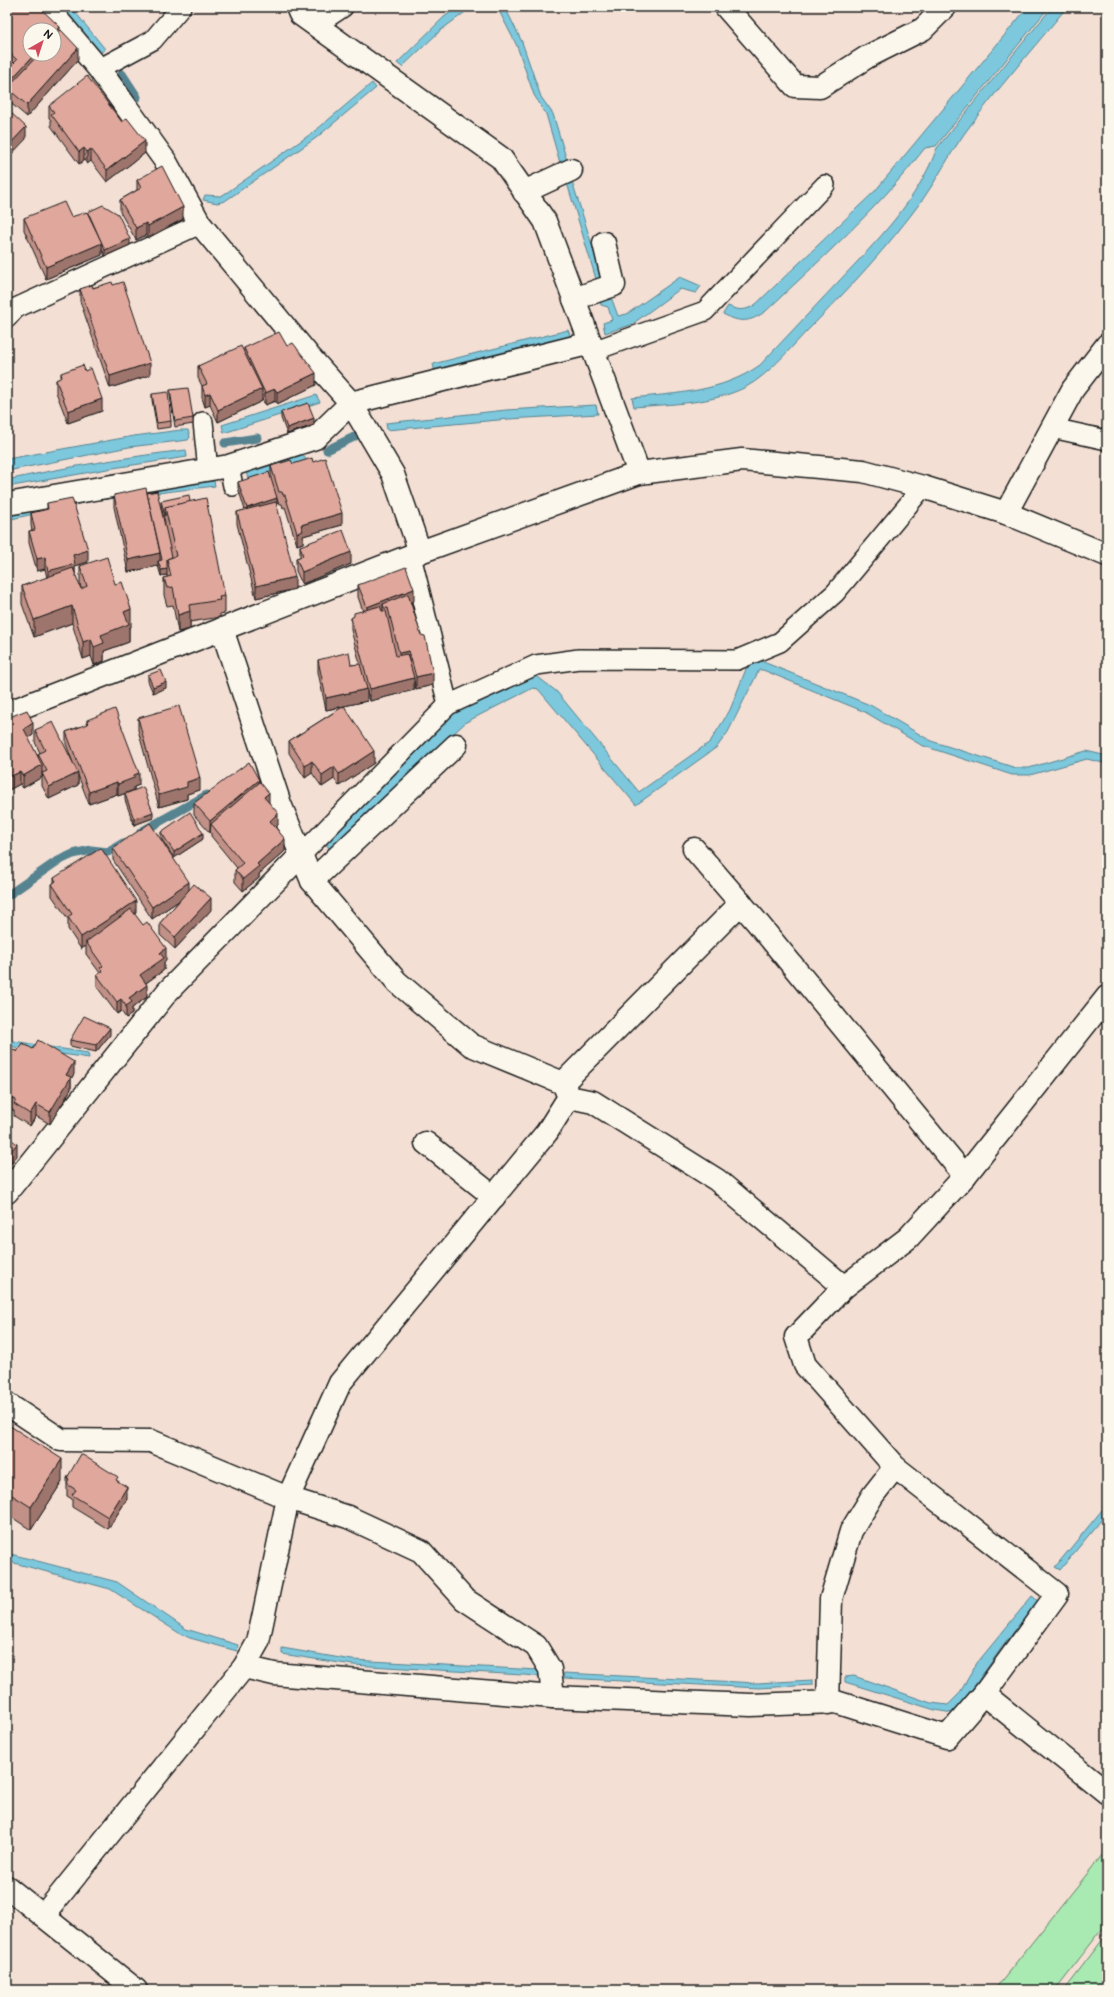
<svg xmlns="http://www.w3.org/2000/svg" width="1114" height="1997" font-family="'Balsamiq Sans',sans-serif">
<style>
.green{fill:#a9e9b2;stroke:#628267}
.water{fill:#7dc8dd;stroke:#568390}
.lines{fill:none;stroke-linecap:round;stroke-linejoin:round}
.stream{stroke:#568390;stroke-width:9}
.lane-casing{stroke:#1c1c1c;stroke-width:22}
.street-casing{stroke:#1c1c1c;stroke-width:25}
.lane{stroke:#fbf7ec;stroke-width:19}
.street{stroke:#fbf7ec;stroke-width:22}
.wall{fill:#c19086;stroke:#1c1c1c}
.shaded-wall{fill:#9d756d;stroke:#1c1c1c}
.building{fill:#e0a79c;stroke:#1c1c1c}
</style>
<rect width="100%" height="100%" fill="#f3dfd4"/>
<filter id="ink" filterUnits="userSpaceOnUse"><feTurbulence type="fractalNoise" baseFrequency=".025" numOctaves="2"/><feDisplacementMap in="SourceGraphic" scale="8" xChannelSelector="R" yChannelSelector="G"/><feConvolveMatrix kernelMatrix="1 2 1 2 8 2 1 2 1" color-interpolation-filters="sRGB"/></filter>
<g filter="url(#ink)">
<!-- green -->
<g class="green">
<path d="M1107,1849V1923L1055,1990H994Z"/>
<path d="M1107,1934V1990H1064Z"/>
</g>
<!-- water -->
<g class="water">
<path d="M63,7H71L105,49L100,53Z"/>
<path d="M458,7H472L441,30L402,67L397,63L444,17Z"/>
<path d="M497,7H505L522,42L541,97L553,114L567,161L560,163L546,114L534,95L517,46Z"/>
<path d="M1028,7H1049L936,146L925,148C878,209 821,259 766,311C749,323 740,323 723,314L728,306C739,311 746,311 756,304L875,191Z"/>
<path d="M1052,7H1067C1033,49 996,90 964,134C949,155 938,178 923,199C888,247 847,291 805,333C788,351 768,375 746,387C712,404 671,404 634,407L632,398C678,393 722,392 760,365C786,337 813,309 839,281C877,241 918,200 937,148Z"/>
<path d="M372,83L376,88L316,138L225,201L217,203L203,200L205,195L221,196L229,191L315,131Z"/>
<path d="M572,181L602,277L596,279L567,183Z"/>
<path d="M680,277L701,286L696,293L680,289L631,325L605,333L603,323L612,320L608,307L601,305L599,298L611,297L618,316L627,314Z"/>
<path d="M568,330L571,338L435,372L433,364Z"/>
<path d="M316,395L320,402L224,433L222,425Z"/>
<path d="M596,405L598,414L509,419L387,430L386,423L506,410Z"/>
<path d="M181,430H188L190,437L188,440L129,447L7,471V459L134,436Z"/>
<path d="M186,450L187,457L113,468L7,487V480C66,467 126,457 186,450Z"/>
<path d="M303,454L306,460L248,479L246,471Z"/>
<path d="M214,481L215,486L91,501L7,520V515L93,495Z"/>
<path d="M761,661L870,705L931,741L1016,768H1029L1086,751L1107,756V764L1087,759L1030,775H1012L921,745L865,712L763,670H759L728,732L717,747L636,805L538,689L533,688L466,722L329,849L325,840L450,713L533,673L557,692L639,792L710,742L730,710L746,669L752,664Z"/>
<path d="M7,1040L88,1053L89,1058L7,1046Z"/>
<path d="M1107,1504V1513L1060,1570L1055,1567Z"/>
<path d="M7,1553L117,1582L186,1629L238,1645L237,1651L190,1638L179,1633L110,1589L7,1561Z"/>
<path d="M1032,1596L1038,1601L1000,1650L961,1705L952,1713L935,1710L845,1682V1677L854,1676L931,1703L948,1705L959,1694L977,1663Z"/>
<path d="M282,1648L352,1660L538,1670L539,1676L353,1665L282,1654Z"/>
<path d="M564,1673L757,1683L813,1680V1685L759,1688L564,1678Z"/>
</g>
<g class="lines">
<!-- stream -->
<g class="stream">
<path d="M122,74L137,97"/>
<path d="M225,443L257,438"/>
<path d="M327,450L354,437"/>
<path d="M141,832L207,795"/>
<path d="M7,896L56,862L73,854L91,850L108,852L123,843"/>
</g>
<!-- lane casing -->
<g class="lane-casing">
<g id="lane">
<path d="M7,12L12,7"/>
<path d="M316,25L343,7"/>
<path d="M99,69L153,40L181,7"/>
<path d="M7,318L16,308L200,224"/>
<path d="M593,351L705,311L825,185"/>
<path d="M203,422L208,470"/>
<path d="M1052,428L1107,440"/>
<path d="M229,466L233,486"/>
<path d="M411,556L448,705"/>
<path d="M302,854L448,705L536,665L579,659L737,660L780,642L835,593L923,487"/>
</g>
</g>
<!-- street casing -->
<g class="street-casing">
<g id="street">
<path d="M47,7L99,69L166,162L200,224L309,356L351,403L393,474L420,552"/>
<path d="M297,7L300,14L501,158L545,221L639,473"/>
<path d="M726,7L795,86L820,87L867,57L923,29L945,7"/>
<path d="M524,192L571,170"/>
<path d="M574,299L614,285L604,243"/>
<path d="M7,504L229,466L315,438L351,403L591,343"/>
<path d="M1006,513L1073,389L1107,345"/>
<path d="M222,629L280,804L312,881L397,982L471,1045L563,1083L569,1097L547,1132L340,1383L288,1498L258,1642L244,1667"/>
<path d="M7,713L420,552L639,473L742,460L863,471L923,487L1006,513L1107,555"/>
<path d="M694,849L756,921L965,1176"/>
<path d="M312,881L456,745"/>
<path d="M563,1083L741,903"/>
<path d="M569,1097L593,1102L717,1180L844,1287"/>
<path d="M426,1143L494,1197"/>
<path d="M7,1192L168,991L302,854"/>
<path d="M7,1404L61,1440L151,1441L288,1498L348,1517L421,1551L464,1599L536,1646L550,1669L553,1697"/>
<path d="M984,1694L1107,1793"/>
<path d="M828,1703L831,1599L851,1531L873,1495L895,1467"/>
<path d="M7,1887L136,1990"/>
<path d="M43,1916L244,1667L274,1674L553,1697L751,1705L836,1702L947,1737L984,1694L1057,1594L895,1467L805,1365L796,1337L844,1287L908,1238L965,1176L1107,997"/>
</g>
</g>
<!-- lane -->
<use href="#lane" class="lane"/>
<!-- street -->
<use href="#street" class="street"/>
</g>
<!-- wall -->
<g class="wall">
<path d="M7,12L60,30L78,60L27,117L7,100Z"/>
<path d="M49,106L145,153L107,182L91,161L87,164L84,160L79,164L51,126V120L49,118Z"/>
<path d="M137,180L183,219L148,238L146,235L136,240L120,212V200L137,190Z"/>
<path d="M88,212L130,245L105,256L102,249V255L46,279L24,230V218L71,217L88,215Z"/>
<path d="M113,285L150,375L110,388L80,301V289Z"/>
<path d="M287,346L316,385L277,404L275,401L265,405L262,399V401L218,422L210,405L205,407L202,398V386L198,378V366L244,351V348Z"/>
<path d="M61,373L102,411L68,423L56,392V380L61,378Z"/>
<path d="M170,390L193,418V424L175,427L170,396Z"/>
<path d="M152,394L171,421V427L157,429L152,400Z"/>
<path d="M281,412L314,425L287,434L281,418Z"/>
<path d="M313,462L342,525L303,536V543L297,545L285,507L283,508L282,504H279L277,499V504H276L295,589L256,598L237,524V512L245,510L238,488V482L271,478V466Z"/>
<path d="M147,493L165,525V522L161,507V501L190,502L225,596V613L220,614V617L190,622V629L178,632L173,605L167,606L164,595V578L167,577V575L161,576L158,566L128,572L114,507V495Z"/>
<path d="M47,503L88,562L75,566V575L81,589L80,583V566L115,584L131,627L129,628V642L104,651V661L94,665L91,656L83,659L72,623L34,637L22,604V586L47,578L45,569L37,571L29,543V531H32L31,525V513L47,509Z"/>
<path d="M300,546L351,564L302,584L296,571V558L300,557Z"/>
<path d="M358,585L414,601L411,602L433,685L416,689L414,681V690L370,701L367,691V701L344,706L374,763L339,786L334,779L322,787L312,773L305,778L289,753V741L342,707L326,710L318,672V660L351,665L360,664L351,630V618L363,611L358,597Z"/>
<path d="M148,675L166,688L153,693L148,681Z"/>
<path d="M7,718L33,735L28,738L38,758V754L40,753L35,742V730L75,768L66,744V732L87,724V720L139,785L134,787V790L118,796L117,794L89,804L78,775V785L49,799L42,786V772V777L23,788L20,784L7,791Z"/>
<path d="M138,718L200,790L187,794V799L159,807L138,730Z"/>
<path d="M259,783L269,803L278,825L276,827L285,851L259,874V878L243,891L235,882V870L237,868L211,836V833H210L194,815V803Z"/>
<path d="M125,794L153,818L134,825L125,800Z"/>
<path d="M161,832L203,839L174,858L161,838Z"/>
<path d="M113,848L189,890L211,910L175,949L160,935V923L180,900L152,919L113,860Z"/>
<path d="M54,878L136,913L134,914L166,960L164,962V970L146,983L147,997L132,1008V1014L126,1018L121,1011L117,1014L97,987V975L100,973L86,954V946L81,949L68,929V919L52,896V884L54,882Z"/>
<path d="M110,1035L96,1052L70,1046V1040Z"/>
<path d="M7,1046L17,1052L74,1074L71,1079V1089L50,1124L36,1116L30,1126L14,1116V1111L7,1107Z"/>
<path d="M7,1424L62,1482L31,1530L7,1514Z"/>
<path d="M67,1478L118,1481L127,1499L108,1529L72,1507V1499L67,1496Z"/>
</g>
<!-- shaded-wall -->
<g class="shaded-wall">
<path d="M60,27V39L54,46V34Z"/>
<path d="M78,48V60L27,117V105Z"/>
<path d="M35,54H47L7,88V96V84Z"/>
<path d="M26,127V139L7,159V147Z"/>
<path d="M145,141V153L107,182V170Z"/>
<path d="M84,148V160L79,164V152Z"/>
<path d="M91,149V161L87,164V152Z"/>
<path d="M183,207V219L148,238V226Z"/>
<path d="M146,223V235L136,240V228Z"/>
<path d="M130,239V245L105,256V250Z"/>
<path d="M102,243V255L46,279V267Z"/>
<path d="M150,363V375L110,388V376Z"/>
<path d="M316,373V385L277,404V392Z"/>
<path d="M262,389V401L218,422V410Z"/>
<path d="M275,389V401L265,405V393Z"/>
<path d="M210,393V405L205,407V395Z"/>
<path d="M102,399V411L68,423V411Z"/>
<path d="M314,418V425L287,434V428Z"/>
<path d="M277,498V504L247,514V508Z"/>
<path d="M342,513V525L303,536V543L297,545V533L301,525Z"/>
<path d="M88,550V562L75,566V577L48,583V571L73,555Z"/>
<path d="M351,552V564L302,584V572Z"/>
<path d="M160,553V565L158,561V566L128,572V560Z"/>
<path d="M45,557V569L37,571V559Z"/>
<path d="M167,569V575L161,576V570Z"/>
<path d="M295,577V589L256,598V586Z"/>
<path d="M414,589V601L389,611L388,608L383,604V613L367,619V607Z"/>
<path d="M72,606V623L34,637V620Z"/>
<path d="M131,609V627L129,628V642L104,651V661L94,665V647L101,635L124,612Z"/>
<path d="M190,611V629L178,632V615Z"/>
<path d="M91,639V656L83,659V642Z"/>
<path d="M409,651V663L399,665V653Z"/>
<path d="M433,673V685L416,689V677Z"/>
<path d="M414,678V690L370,701V689Z"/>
<path d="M166,682V688L153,693V687Z"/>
<path d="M367,689V701L326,710V698Z"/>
<path d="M33,723V735L24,741V729Z"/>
<path d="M374,751V763L339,786V774Z"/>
<path d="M312,761V773L305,778V766Z"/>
<path d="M42,765V777L23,788V776Z"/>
<path d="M334,767V779L322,787V775Z"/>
<path d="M20,772V784L7,791V778Z"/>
<path d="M78,773V785L49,799V787Z"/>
<path d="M139,773V785L134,787V790L118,796V784L134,775Z"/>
<path d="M200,778V790L187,794V799L159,807V795L187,782Z"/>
<path d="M259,780V792L211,824L210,833V821Z"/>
<path d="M117,782V794L89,804V792Z"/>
<path d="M269,793V805L264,797Z"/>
<path d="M153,812V818L134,825V819Z"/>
<path d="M278,813V825L270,833V821Z"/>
<path d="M203,833V839L174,858V852Z"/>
<path d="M285,839V851L259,874V878L243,891V879L257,864Z"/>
<path d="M189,882V894L152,919V907Z"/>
<path d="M211,898V910L175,949V937Z"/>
<path d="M136,901V913L88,945L86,942V946L81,949V937Z"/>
<path d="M166,948V960L164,962V970L140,987V975L160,953Z"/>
<path d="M147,985V997L132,1008V1014L126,1018V1006L129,998Z"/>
<path d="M121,999V1011L117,1014V1002Z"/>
<path d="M110,1028V1035L96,1052V1045Z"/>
<path d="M74,1062V1074L71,1079V1089L50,1124V1112L66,1075Z"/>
<path d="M36,1104V1116L30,1126V1114Z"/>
<path d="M17,1144V1156L7,1168V1156Z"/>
<path d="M62,1459V1482L31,1530V1507Z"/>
<path d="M127,1487V1499L108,1529V1517Z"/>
</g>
<!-- building -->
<g class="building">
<path d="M12,7H39L60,27L54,34V30H30V54H35L7,84V57L14,63L17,60L7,50V12Z"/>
<path d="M61,30L78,48L27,105L7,88L39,54H54V37Z"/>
<path d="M87,76L122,122L127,118L145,141L107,170L91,149L87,152L84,148L79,152L51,114L54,112L49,106Z"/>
<path d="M7,109L26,127L7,147Z"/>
<path d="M162,166L183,207L148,226L146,223L136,228L120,200L141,188L137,180Z"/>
<path d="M64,202L71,217L87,212L102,243L46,267L24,218Z"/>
<path d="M103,205L118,214L130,239L105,250L88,212Z"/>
<path d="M112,282L113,285L123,282L150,363L110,376L80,289L92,285L93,288Z"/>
<path d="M279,332L287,346L293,343L316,373L277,392L275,389L265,393L244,348Z"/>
<path d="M241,346L262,389L218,410L210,393L205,395L202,386L207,384L198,366Z"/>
<path d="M83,365L85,371L91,368L102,399L68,411L56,380L62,377L61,373Z"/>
<path d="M188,388L193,418L175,421L170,390Z"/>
<path d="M168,392L171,421L157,423L152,394Z"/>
<path d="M308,403L314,418L287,428L281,412Z"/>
<path d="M312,458L313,462L325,458L342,513L301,525L303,531L297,533L285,495H283L282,492H279L271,466L291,460L293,464Z"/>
<path d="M269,472L277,498L247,508L238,482Z"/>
<path d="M146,488L160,553L128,560L114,495Z"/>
<path d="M157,491L172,557L167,559V569L161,570L158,561L162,560L147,493Z"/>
<path d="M189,495L190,502L165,507V516L161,501Z"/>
<path d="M72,498L88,550L73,555L75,564L48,571L45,557L37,559L29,531L35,530L31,513L48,509L47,503Z"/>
<path d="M206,498L225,596L219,597L220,600L189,605L190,611L178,615L173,587L167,588L164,578L171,576L167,559L176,556L165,507Z"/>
<path d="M276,502L295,577L256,586L237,512Z"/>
<path d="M343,530L351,552L302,572L296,558L303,556L300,546Z"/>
<path d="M107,557L115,584L122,582L131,609L124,612L129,624L101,635L104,643L94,647L91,639L83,642L72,606L34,620L22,586L73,568L81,589L87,586L80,566Z"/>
<path d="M406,567L414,589L367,607L358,585Z"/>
<path d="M408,594L421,635L425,636L433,673L416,677L409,651L399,653L388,608H384L383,604Z"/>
<path d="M380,606L382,611H386L396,656L407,654L414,678L370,689L351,618L354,616V613Z"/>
<path d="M349,652L351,665L360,664L367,689L326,698L318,660Z"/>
<path d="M161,670L166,682L153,687L148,675Z"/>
<path d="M179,706L200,778L187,782V787L159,795L138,718Z"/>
<path d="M344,706L374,751L339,774L334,767L322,775L312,761L305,766L289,741Z"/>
<path d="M115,709L139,773L134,775V778L118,784L117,782L89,792L66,732L88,724L87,720Z"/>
<path d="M27,710L33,723L24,729L42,765L23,776L20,772L7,778V718Z"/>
<path d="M53,722L78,773L49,787L42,773L47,771L38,754L45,750L35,730Z"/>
<path d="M249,762L259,780L210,821L194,803Z"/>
<path d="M260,782L269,793L264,797L278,813L270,821L285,839L257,864L259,866L243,879L235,870L243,863L211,824Z"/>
<path d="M143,787L153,812L134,819L125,794Z"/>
<path d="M190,812L203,833L174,852L161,832Z"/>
<path d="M150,823L189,882L152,907L113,848Z"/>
<path d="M101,848L136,901L81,937L68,917L72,914L52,884L56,881L54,878Z"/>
<path d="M194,884L211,898L175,937L160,923Z"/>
<path d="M131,909L143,925L147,922L166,948L160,953L164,958L140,975L147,985L129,998L132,1002L126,1006L121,999L117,1002L97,975L103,971L100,968L103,966L86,942Z"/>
<path d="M84,1016L110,1028L96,1045L70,1040Z"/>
<path d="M38,1040L74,1062L66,1075L71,1077L50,1112L36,1104L30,1114L14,1104L16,1100L7,1095V1046L17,1052L22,1043L33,1049Z"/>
<path d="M7,1136L17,1144L7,1156Z"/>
<path d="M7,1424L62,1459L31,1507L7,1492Z"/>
<path d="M81,1454L118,1477L116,1480L127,1487L108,1517L72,1495L76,1490L67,1484L69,1480L67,1478Z"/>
</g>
</g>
<!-- margin -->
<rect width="1114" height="1997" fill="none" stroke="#fbf7ec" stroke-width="24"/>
<rect x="12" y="12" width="1090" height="1973" fill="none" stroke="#1c1c1c" stroke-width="1.5" filter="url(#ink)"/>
<!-- north arrow -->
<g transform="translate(42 42) rotate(39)"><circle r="19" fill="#fbf7ec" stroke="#a29f99"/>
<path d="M0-3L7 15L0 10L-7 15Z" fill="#d1495b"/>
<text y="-6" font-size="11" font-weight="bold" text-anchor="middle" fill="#1c1c1c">N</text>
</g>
</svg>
